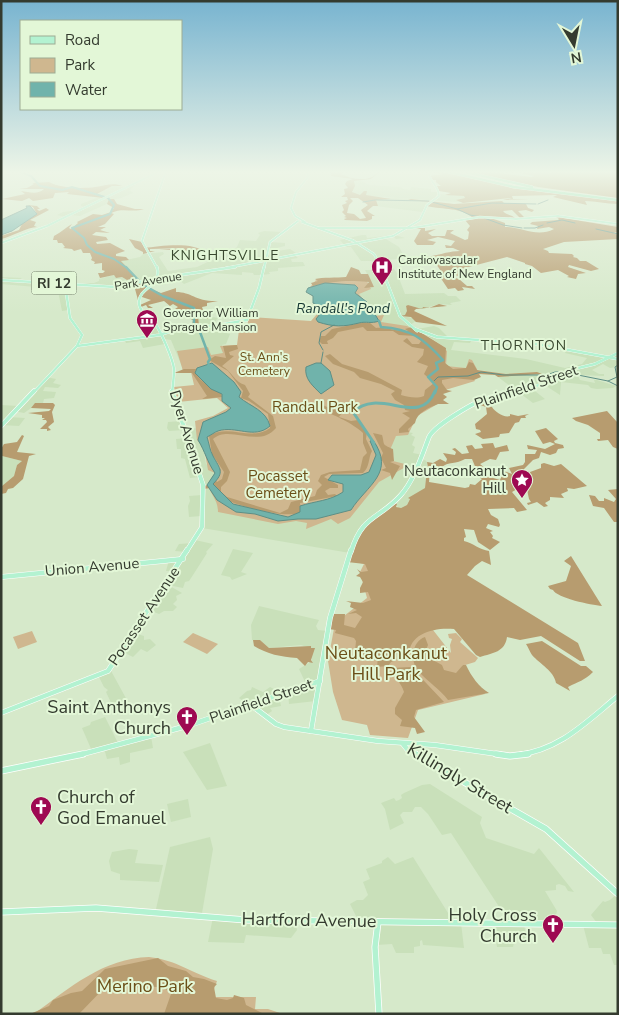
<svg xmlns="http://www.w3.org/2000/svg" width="619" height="1015" font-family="'Nunito Sans',sans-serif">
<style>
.built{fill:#c9e0ba}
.green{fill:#cfb78f}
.forest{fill:#b79c6f;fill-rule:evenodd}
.water{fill:#70b3ab;stroke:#5e8f86}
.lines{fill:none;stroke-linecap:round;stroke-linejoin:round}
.stream{stroke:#5e8f86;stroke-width:1}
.river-far2{stroke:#70b3ab;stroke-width:2}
.river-far1{stroke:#70b3ab;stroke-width:2.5}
.river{stroke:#70b3ab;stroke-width:3}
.major-far4-casing{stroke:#fff;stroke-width:2.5}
.major-far3-casing{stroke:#fff;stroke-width:3}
.major-far2-casing{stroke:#fff;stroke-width:5}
.major-far1-casing{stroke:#fff;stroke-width:5.5}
.major-casing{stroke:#fff;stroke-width:7}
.highway-casing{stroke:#fff;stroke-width:3}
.major-far4{stroke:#b3f2d1;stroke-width:2}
.major-far3{stroke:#b3f2d1;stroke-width:2.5}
.major-far2{stroke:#b3f2d1;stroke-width:4}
.major-far1{stroke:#b3f2d1;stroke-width:4.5}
.major{stroke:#b3f2d1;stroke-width:5.5}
.highway{stroke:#80e9b3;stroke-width:2.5}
.labels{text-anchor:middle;stroke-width:4;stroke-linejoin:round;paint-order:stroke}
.far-poi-label{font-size:12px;fill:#343b2f;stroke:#e3f7d7;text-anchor:start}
.far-street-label{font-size:12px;fill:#343b2f;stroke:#e3f7d7}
.far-park-label{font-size:12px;fill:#6b4f18;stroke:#e3f7d7}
.far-neighbourhood-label{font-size:14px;letter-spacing:1px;fill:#39482f;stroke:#e3f7d7}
.shield{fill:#e3f7d7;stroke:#687361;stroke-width:1}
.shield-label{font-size:14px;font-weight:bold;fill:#343b2f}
.far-water-label{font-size:14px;font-style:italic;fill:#153633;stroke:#e3f7d7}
.street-label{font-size:15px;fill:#343b2f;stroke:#e3f7d7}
.park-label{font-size:15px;fill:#6b4f18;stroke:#e3f7d7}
.poi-label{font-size:15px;fill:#343b2f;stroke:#e3f7d7;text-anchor:end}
.near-park-label{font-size:18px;fill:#6b4f18;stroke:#e3f7d7}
.near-poi-label{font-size:18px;fill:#343b2f;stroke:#e3f7d7;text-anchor:end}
.near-street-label{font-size:18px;fill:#343b2f;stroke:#e3f7d7}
</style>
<rect width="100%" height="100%" fill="#d6e9ca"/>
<!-- built -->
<g class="built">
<path d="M352,181H361L369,185L400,187L403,189L410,190L411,187L431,189V192H438L435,198L439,194L464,196L465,198L457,199L461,202H457L353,195Z"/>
<path d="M130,185H135L130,190L133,193L121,198L108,201L109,203L80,216L71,215L65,217L57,215L63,212L79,210L84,207L81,206V204L96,198L106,196L96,195L112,186L126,187Z"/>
<path d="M380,198H396L431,201L422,212L368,205Z"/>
<path d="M264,231L282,232L270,242L285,243V246L277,248V251L290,249L296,253L293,254L298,258L291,259L292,262H303L305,266L278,268V271L269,272L270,274L261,275H254L253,273L242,272V275L212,273L184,284L178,279L167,281L165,285L154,284L147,286L141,284L140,281L121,261L140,257L143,254L163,252L164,254L159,257L168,271L197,267L231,251L237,247L240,240L256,241L260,235L258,233Z"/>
<path d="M362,235H366L367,238L395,235L405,238L396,239L393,236L386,239L399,247L404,256L397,259L387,260L397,273L405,294L444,293L448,296H456L461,301L450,303L452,305L439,304L422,309L408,305L406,307L408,312L405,315L401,316L413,318L416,321L410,325L412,328L405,329L386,326L379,321L373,310L362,305L363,303L367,302L365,299L356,294L364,288L374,287L365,270H383L378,261H361L351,247H346L340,240Z"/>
<path d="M114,275L116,278L122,277L127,280L133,278L138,282L136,288L132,289L80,285L79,283H94L99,281V279Z"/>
<path d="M1,277L22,278L19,280L31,282L35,279L61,278L56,283L68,284L65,287L68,310L62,311L58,291H53L48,288L1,284Z"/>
<path d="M207,316L218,318L212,325L217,329L215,331H226V333L230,334L226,344L222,345L226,354L183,369L171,340L163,339L165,344L143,348L140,341L126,343L125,340L150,336L146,325L142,324L139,320L148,318L153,322L161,334L198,325V317Z"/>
<path d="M434,326L439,328L450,339H472L470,343L454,342L451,350L526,359L565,368L582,364L587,358L565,353L567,349L610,357L618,353L616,367L610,368L603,364L592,370L599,374H604V376L579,375L578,376L580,380L595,383L594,380H597L616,386L613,388L597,389L591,388L588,385L561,382L560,395L543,384L530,387L545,399L533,403L498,377L540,374L536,372L506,374L467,368L454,369L445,363L446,348L417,329Z"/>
<path d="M46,377L56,379L53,383L61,385L58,388L45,387L43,391L56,392L54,398L44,399L43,403L37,404L24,413L14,411L9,417L25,418L19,426L1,425V405L19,406Z"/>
<path d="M181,421L184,429L200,428L206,464L213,469L215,474L207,485L203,486L200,477L190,478L185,459L181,458V449H177L176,439L187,438L184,430L169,431L167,428L168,422Z"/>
<path d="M407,432L413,433L411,435L415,437L412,445L415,447L413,453L423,455L421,461L425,460L427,462L425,488L410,498L407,505L399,509L396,504L350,553L202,528L201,516L189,517L188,506L190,501L189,496L202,495L203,489H210L221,503L374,485L390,474L392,479L395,473L390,462L393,461L394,457L390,445L396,436Z"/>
<path d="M1,453L2,456L22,461L17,465L14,476L1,487Z"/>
<path d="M195,540L213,544L206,552L207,553L193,575L189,581L185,582L183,588L168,585L182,593L176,596L177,600L173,604L177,607L173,611H164L159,614L149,610L174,571H166L169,560L183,559L187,552L175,551L179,544L193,543Z"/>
<path d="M233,549L253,553L241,572L247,574L232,580L230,577L221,575Z"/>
<path d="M259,606L319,620L316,626L318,630L327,631L316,701L289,704L288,693L307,686L299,669L312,661L310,648L301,645L269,648L260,640H252L251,625Z"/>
<path d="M134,633L144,636V640L150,639L156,645L147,652L141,649L133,657L121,651Z"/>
<path d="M110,669L128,702L113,707L106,692L108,690L104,687L98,675Z"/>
<path d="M252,687L263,692L270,687L284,694L279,696L281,706L270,708L272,711L265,716L239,698L247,691L251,690Z"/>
<path d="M105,717L118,743L151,736L153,748L130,753V762L120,765L119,757L107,759L104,748L92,751L82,728L90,725L91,722Z"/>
<path d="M210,743L227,786L207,790L183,752Z"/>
<path d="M430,784L482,817L480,823L486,838L534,854L539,848L574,892L568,891L565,886L559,884L556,885V890L545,891L557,911L556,915L550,916L552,923L524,924L527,941L519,940L515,938L513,947H497L493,923L509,922L451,833L442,835L428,814L421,807H415L412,812H403L400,815L404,823L390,830L385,809L381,803L394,798L396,801L399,800L402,798L401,795L404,793L422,785Z"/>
<path d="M188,799L191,817L171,822L167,804Z"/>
<path d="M210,837L213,849L202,913L156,909L170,847Z"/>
<path d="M129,849L138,850L135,863L163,865L159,882L120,880V874L111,871L109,861L112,852Z"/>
<path d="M388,857L395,864L413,857L453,921L461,923L464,948L423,945L422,940L420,941V946L414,947V953H396L392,944L376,945L378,922L358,920L350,904L357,900H363L368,895L363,882L370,879L366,869L382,863V861Z"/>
<path d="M617,894L618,965H614L610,954H603L601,948H589L583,925L597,923L591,915L603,901L605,902L610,900Z"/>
<path d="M213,917L295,920L297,930L291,938L246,935L244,943L208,942Z"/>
</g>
<!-- green -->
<g class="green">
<path d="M365,277L371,289L359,294L375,316L384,315L381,322L407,326L434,341L447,351L446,366L466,368L469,359L472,360L478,371L471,375L475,381L442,391L441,402L417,416L408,435L396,436L390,450L393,461L409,465L379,482L350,518L338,524L331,519L306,529L307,523L296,521L278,524L218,512C218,499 210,495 208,483L215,473L208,470L204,448L197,440L195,421L213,416L228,408L217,398L178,402L174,387L194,385L191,372L183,371L177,351L208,347L211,355L223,353L220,346L237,345L239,330L247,327L249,317L311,321L323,307L313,303V296L306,292L316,280Z"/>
<path d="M426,529L433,630L451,653L450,645L452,639L449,638L448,634L456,633L462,639L460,642L478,658L475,662L462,666L485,694L418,710L408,738L370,735L367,725L342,720L333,692L328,661L335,623L367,598L360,572L364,564L352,561Z"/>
<path d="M32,631L37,642L18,649L13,637Z"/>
<path d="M193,633L218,644L207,654L183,642Z"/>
<path d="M149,957C177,960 191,973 217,981L211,997H256L255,1009H268L283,1014H34C69,988 104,958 149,957Z"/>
</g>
<!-- forest -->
<g class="forest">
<path d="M332,171H344L341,174C351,179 366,182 375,175C377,173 378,171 381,171L371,179L354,181L355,186L352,192L360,195L364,191H367L366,195L391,199L376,200L378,206H373L367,211L375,216H372V219L367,221L345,220L344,219L347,218L344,217L346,216L342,212L344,210L342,205L347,203L345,201L348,200L347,197H341L345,194L344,189L348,188L345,184L347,181L353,179L331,176ZM350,198H358L368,205L361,210L366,218L360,219L354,214L347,213L349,205L353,201Z"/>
<path d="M436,171H442C501,187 559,193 618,200V204C606,204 596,201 585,201L587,205L553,197L557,195L512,196L513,199H529L503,200L512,198H510L463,203L456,200L465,198L464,196L445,195L451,193L439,191L435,186H441L436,182V180H430L429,176L443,174L435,173Z"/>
<path d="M463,171H482L531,177L535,176L522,174L525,172L530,173V171H552H549L548,174L556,171H618V198L538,187Z"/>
<path d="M49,182C60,188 81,189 95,187C105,186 113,182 122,186H112L97,194L107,197L104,198L67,194L69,192L55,193L53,198L33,201L29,198L22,201L2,199L25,194L21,191C29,192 38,195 44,189H19L27,188L34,184L32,183Z"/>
<path d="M109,199H114L117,204L135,209H144C132,213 123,207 111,213L114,214L105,224L98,227H106L100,230L110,233L96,232L92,235L106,237L108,240L96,242L97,244L110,243L125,251L116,254V256L126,257L129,260L121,261L141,282V284L152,285L148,288L161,293L176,288V292C192,292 196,302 218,301L207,303V306L202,307L203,310L208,311L210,313L208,319L203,316H198L199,326H192L193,320L188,318L189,317L186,314L189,311L175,309L178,307L173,304L170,306L164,301L148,305L153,308H148L146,305L141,307L140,305L151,300L142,297L138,300L135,289H132L135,288L132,284L137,281L133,278L127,280L122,277L116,278L114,275L100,278L98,273H103L105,271L102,270V263L94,264L95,262L91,260L92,258L90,253H83L81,249L74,251L72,249L63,248L65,247L62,243H58L57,240H53L54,236C60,233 64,229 72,224L69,228L71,229L78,223L77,222L93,214L102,215L111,212L114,208L107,204Z"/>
<path d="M411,199L454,204L502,201L504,203L526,204L528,208L534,210L532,212L526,210L518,211L525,218H520L512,210L503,211C507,216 512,214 516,219L491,218L505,223V227C522,227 537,238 554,229L549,227L537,229L538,226L530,224L532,222L558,220L559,219L556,217L562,216L563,218L618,227V232L613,233L618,235V239L564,242L543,249L548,251L549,253L572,254L574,256L573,257L577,258L580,261H586L599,269L591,271L569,265L568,267L586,273L578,274L576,279L567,277L569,276L558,270L541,273L532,266L525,264V263L507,257L461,269L466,277H459L453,273L443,274L434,261L422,262L415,256C429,260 444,251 460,251L453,248H446L445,245L451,246L455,241L438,237L427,240L436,242L433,245H417L414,241L421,229L412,228H425V231L436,229L428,233L432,236H445L447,230H454L450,233L465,240L468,239L469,232L467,230L470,226L465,220L473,218C461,207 444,210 427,206L430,202L408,200Z"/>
<path d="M27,205L37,206L40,209H37L39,211L46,208L49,210L30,220L36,222L34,226L37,227C28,227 11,237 1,239V236L19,230L22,224L37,214L33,207Z"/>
<path d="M129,239L142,242L145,248C159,246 195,241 206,253L199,258L196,255L197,253L182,250H159L184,248L150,249V251H155L143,254V252L135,248Z"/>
<path d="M351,267L359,270L361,274H368L374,287L364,288L369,282C346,280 336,281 313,286L311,283L318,281L315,279C322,277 337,278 346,277Z"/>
<path d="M444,275L459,279L467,286H472L475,289L462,287L464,290L458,291L455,288L448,289L442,280L437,277Z"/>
<path d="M439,304L447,306L416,309L414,311L447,326L416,322L411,317L400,316L405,315L407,311L406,306L408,305L422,309L423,307L429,308Z"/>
<path d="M361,323H370L376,328C387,327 398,332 408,331L405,329L412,327L446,348L445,363L453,369L466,368L469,362L473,363L477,370L506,374L537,372L542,374L498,377L495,375L479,374L481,377L474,380L453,378L442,380V383L447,390L452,391L443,394L447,397L443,400L449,404H438C429,408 417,412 415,423L408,429L409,432L399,433V429L410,418L402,413L410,411L405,410L404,405L395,400L391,394L395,391L381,384L360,378L354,372L333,364L325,356L330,354L342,364L368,372L402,390L401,395C409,397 416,399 424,396L425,390L434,383L424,374L428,366L417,362L423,355L424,349L412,347L403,341L407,338L412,344H419L421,341L416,336L399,335L393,331H367L363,327L338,332L333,338L327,341L328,344H322L319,341L321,336H325L332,329Z"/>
<path d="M237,345L238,349L229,352L230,355L234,356L222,366C232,371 234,382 245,385L250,394L248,397L273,416L276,428C259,449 229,424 213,439L230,472L227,481L221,487V492L227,497L280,513L288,509L291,502L315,496L317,490L322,485L318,481L321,475L330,472L360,470L363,457L367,453L363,443V433C354,424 330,412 318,410L319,409L316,405L319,403L331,409L340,410L342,413L339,417L351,421L358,420L367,431L366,439L372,451C368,458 370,467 363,473L329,474L324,477L338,485V488H330L325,491L328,495L335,494L337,496L300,503L301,512C289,520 232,505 221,497C218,495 215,491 212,488L203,489V486L208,485L219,468L221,470L215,479L217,482L222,479L224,472L212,454L209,436C228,423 252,442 270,428L268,414L249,401L241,398L243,391L228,371L209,360L215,356L226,358L223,346Z"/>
<path d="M184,369H196L195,373C204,385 210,386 221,393L222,397L202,399L207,396L192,373H174Z"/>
<path d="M480,402L485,404H490L488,406L492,407C495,412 504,418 510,416V414L518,416L529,414L525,416L526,418H521L519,422L515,423L509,433L500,434L499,437L483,439L475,434L481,432L480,430L476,429L475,424L487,414L486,407L475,403Z"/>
<path d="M35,403H53L55,405L52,412L54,422L48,427L51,430L47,431V429H40L47,422L46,420H42L45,418H42V415L28,413L49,411L51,409L31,408Z"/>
<path d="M607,411L618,423V449L613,447L608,440L598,441L597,439H600V433L588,425L576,421L572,418Z"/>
<path d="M546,428L558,439L554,441L555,443L563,445L564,448L558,449L556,453L550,455L541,452L539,458L533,460L523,470L530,472L541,468V464L544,463L554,466L561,464L587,486L574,489L567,488L568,491L561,494L564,498L550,497V500L545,503L548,506L544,507L537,502L528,505L527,503L531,502L529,499L526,485H524L512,492L527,510L517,512L514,508L488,509L491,515L498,519L500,525L499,527L488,524L486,528L493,531L490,532L493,536L492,538L500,542L490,550L478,542L474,530L464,529L466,537L464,538V541C473,543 480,550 489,551L491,565L482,561L475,566L467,575L578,643L585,661H580L541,636L520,640L507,637C505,652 493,653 480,657L476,655L454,629C435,627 409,633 409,655L391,662L388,666L377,667L378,657L370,653L361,655L355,651L356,641L354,638L335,633L336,630L328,629L331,614H345L344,625L355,628L362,617L356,613L348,614L357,610L350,607L351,603L346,601L363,603L371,600L368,592L360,593V588L363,582L360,577L356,576L360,573L357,569L361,572L368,571L365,564L347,562L359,530L389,504L393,502L397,504L396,507L401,508L407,505L410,499L408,498L425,488L426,478L424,476L428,468L427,462L433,463L440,459L446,462L447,459L443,453L455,455L456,452L452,449L455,448L462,454L469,453L466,446L472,445L475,449L483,448L481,444L493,443L495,448L507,445L509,451L500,452L496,460L490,459L480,464L485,468L482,471L483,475L500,480L504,471L512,474L509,468L523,465L525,462V454H535L537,450L528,449L527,445L545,449L555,444L550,442L543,444L535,431ZM465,459H472L477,471L475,475L482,479L475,485L470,484L469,487L465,488L429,482L430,470L438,467H442C447,462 457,464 465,459Z"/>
<path d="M373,433L382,435C385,445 381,444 393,449L394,461L390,462L400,466L392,480L390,473L381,470L386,468L381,458L383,453Z"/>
<path d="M22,435L24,436L17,452L36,454L29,456L23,479L13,488L8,489L6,493L1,494L2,486L14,476L17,465L22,461L2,456L1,449L4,444L17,442Z"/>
<path d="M618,489V522H614L604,508L593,506L589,495L595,496L599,501H604V498L614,502L616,499L608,490Z"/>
<path d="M571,556L602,606C591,605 557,598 553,590L550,589L548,586L566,581L571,566L564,561Z"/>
<path d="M425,637L428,645L426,650L429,658L442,665L444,670L456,673L463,665H466C471,676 479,687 489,693L448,700C440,689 428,682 419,672C410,662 411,642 425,637Z"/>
<path d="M253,640H260L269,648L311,646V648H315L311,660L313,663L308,662L305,666L297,658C281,657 267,654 254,646Z"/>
<path d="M542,641L581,666H586L593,672C584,681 579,681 568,687L570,691L556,683C554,671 540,664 532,655C530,652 528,647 526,644Z"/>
<path d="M411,667L444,702L416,710L414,717L425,732L417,734L415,728L400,726L402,720L395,714V708L404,692C401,682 394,678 391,668Z"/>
<path d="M158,958L168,966L186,971L193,977L204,979L217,984L214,987L216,998L227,1000L233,998L234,995L244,998L246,1005L264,1014H164L171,994L165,988L148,986L139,988L117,983L107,985L79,1014H30L49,1006L53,1000L71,993L82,991L105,969Z"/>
</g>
<!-- water -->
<g class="water">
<path d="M26,206H30L37,214L12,231L1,235V220L27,208Z"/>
<path d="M325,283L355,285L358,288L355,293L367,302L361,305L373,311L379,321C371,324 366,321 359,323C343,327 334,327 318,322L316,319L324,309L313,303V296L306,292L308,288Z"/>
<path d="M212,363L234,382L241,392L239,397C251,407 266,410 270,426C254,440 236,425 218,431C215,432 211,435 207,437C209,443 210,451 213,456C220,469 225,472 213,484L233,504L288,517L300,512V506C315,501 330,501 343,492V484L328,480L332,475H361L369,472L376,455L370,441L373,440C396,473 367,485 351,510L316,519H298L278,521L255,514L236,512L217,500L207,485L215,473C207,462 205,451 198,440L203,422L226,412L231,408L222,401V394L211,389L195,373L197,368Z"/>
<path d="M316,363H321L330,371L334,385L321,394C313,386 304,379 306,367Z"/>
</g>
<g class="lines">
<!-- stream -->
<g class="stream">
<path d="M376,200L429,201"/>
<path d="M363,202L375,200"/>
<path d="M432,202L457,209L492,203L536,204"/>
<path d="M538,204L548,200"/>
<path d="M457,209L470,215L481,217"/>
<path d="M484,218L503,225L522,228"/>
<path d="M547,223L562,220L575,223"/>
<path d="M524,228H535L543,225"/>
<path d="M596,229L618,234"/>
<path d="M323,350L319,343L321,332L334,325"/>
<path d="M321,363L323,352"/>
<path d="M568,373L608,381L618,386"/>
<path d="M434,381L438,377L468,376L481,372L504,375H547L555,372H564"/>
<path d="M608,381L617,377L615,367L618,365"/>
</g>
<!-- river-far2 -->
<path class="river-far2" d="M19,171L31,176L40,186L62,190L72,187L108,198L114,205L110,214L72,228L84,238L87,245L95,252L114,259L127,268"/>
<!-- river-far1 -->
<g class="river-far1">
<path d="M126,267L142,284L161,295"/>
<path d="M163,296L194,308V326"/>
<path d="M379,321L381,327C411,329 423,338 443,360L436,363L438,369L428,377L437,387L435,393"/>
<path d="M194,327L200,332L210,359L208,362L209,366"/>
</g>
<!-- river -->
<path class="river" d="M374,443L353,412C380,386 420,429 435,391"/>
<!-- major-far4 casing -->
<g class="major-far4-casing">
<g id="major-far4">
<path d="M302,222L354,241"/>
<path d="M305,222L295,216L291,208L296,192L308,177L307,171"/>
<path d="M318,228H412L480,217L516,219L558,216L618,224"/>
<path d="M352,240L374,254L382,268"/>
<path d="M1,243L47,226L160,171"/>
<path d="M157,268L142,241L166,171"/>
<path d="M226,268L393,236L420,220L427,205L439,196C439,186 430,183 428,171"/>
<path d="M264,268L270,242L298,221"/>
</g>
</g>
<!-- major-far3 casing -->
<g class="major-far3-casing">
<g id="major-far3">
<path d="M157,267C162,287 139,287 139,302C139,313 149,316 155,323C161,332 173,359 174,369C174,377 173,385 172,393"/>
<path d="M381,267L400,316L417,331"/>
<path d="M1,280L115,287L159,278L235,267"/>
<path d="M65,284L70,318L82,335L77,346"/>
<path d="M415,329L437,337L536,344L618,359"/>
<path d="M33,393L77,346L159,335L185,327L214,326L247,320L259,288L264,267"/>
<path d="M511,393L557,380L570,370L595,364L618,353"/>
</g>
</g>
<!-- major-far2 casing -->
<g class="major-far2-casing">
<g id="major-far2">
<path d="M172,391L203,485L202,527L186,552"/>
<path d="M1,426L34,391"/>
<path d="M351,552C362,515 378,520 400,496C414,481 422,455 429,437C434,426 470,405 482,400C493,397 505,394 516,391"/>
</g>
</g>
<!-- major-far1 casing -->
<g class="major-far1-casing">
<g id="major-far1">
<path d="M1,577L183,559"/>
<path d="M251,705L276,724L284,727L378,741L435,745L504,755"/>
<path d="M1,713L108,671L187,550"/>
<path d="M311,731L330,618L351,550"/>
<path d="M403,744L407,749L418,755"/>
<path d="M79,755L187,726L320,681"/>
<path d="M517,755C560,750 586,722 618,696"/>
</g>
</g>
<!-- major casing -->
<g class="major-casing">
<g id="major">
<path d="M415,754L546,829L618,894"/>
<path d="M496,754L510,756L528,754"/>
<path d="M1,771L83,754"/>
<path d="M1,912L96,908L246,920L618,925"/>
<path d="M378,922L375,947L379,1014"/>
</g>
</g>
<!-- highway casing -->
<g class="highway-casing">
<g id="highway">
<path d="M445,171L514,187L618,200"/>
<path d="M461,171L532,187"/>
</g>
</g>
<!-- major-far4 -->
<use href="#major-far4" class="major-far4"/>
<!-- major-far3 -->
<use href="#major-far3" class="major-far3"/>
<!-- major-far2 -->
<use href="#major-far2" class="major-far2"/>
<!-- major-far1 -->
<use href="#major-far1" class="major-far1"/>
<!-- major -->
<use href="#major" class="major"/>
<!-- highway -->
<use href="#highway" class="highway"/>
</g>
<!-- sky -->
<linearGradient id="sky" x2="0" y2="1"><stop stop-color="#78b4d0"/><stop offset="0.55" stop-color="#edf5e7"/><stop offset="1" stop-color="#edf5e7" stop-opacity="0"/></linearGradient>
<rect width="619" height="313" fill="url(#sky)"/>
<!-- icons -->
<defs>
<g id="hospital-pin" transform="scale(1.125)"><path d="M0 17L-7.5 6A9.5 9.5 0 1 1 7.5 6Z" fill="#9e0952" stroke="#e3f7d7"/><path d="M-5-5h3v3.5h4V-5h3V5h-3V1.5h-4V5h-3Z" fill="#fff"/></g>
<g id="museum-pin" transform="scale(1.125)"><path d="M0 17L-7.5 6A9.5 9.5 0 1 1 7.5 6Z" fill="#9e0952" stroke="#e3f7d7"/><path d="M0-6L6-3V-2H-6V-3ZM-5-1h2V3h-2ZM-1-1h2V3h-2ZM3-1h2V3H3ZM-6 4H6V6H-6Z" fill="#fff"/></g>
<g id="sight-pin" transform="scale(1.125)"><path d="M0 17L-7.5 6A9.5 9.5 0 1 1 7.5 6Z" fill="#9e0952" stroke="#e3f7d7"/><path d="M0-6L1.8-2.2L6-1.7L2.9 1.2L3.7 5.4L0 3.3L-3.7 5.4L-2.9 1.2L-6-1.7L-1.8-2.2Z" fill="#fff"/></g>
<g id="church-pin" transform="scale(1.125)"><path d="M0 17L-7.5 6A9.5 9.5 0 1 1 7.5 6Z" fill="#9e0952" stroke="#e3f7d7"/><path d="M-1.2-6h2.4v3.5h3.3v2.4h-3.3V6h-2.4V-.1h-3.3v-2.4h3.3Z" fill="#fff"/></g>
</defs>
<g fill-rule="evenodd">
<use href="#hospital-pin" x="382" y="267"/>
<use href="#museum-pin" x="147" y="320"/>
<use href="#sight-pin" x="522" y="480"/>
<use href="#church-pin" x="187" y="717"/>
<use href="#church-pin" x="41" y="807"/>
<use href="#church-pin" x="553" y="925"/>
</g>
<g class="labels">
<!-- far-poi labels -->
<g class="far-poi-label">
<text x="398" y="264">Cardiovascular<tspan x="398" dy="14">Institute of New England</tspan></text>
<text x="163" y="317">Governor William<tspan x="163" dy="14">Sprague Mansion</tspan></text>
</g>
<!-- far-street labels -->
<g class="far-street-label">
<text transform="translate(148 281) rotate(-9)" y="4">Park Avenue</text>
</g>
<!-- far-park labels -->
<g class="far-park-label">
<text x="264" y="361">St. Ann's<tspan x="264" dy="14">Cemetery</tspan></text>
</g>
<!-- far-neighbourhood labels -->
<g class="far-neighbourhood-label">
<text x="225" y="260">KNIGHTSVILLE</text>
<text x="524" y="350">THORNTON</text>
</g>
<!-- shield labels -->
<rect class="shield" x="31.5" y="271.5" width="45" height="23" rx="4"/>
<g class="shield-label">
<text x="54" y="288">RI 12</text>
</g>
<!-- far-water labels -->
<g class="far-water-label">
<text x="343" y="313">Randall's Pond</text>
</g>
<!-- street labels -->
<g class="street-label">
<text transform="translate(526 387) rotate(-19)" y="5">Plainfield Street</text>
<text transform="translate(187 432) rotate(73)" y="5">Dyer Avenue</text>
<text transform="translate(92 567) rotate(-5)" y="5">Union Avenue</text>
<text transform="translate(144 616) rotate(-56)" y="5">Pocasset Avenue</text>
<text transform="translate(261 701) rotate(-19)" y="5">Plainfield Street</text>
</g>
<!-- park labels -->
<g class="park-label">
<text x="315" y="412">Randall Park</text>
<text x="278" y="481">Pocasset<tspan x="278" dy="17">Cemetery</tspan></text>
</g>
<!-- poi labels -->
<g class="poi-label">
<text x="506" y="476">Neutaconkanut<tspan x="506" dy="17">Hill</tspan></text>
</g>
<!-- near-park labels -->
<g class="near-park-label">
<text x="386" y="659">Neutaconkanut<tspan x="386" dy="21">Hill Park</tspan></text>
<text x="145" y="992">Merino Park</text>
</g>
<!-- near-poi labels -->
<g class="near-poi-label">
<text x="171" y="713">Saint Anthonys<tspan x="171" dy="21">Church</tspan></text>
<text x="57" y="803" text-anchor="start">Church of<tspan x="57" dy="21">God Emanuel</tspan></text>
<text x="537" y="921">Holy Cross<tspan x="537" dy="21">Church</tspan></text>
</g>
<!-- near-street labels -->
<g class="near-street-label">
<text transform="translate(460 778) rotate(31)" y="6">Killingly Street</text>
<text transform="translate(309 920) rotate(1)" y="6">Hartford Avenue</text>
</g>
</g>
<!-- border -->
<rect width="619" height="1015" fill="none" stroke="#343b2f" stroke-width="5"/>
<!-- legend -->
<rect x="20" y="20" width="162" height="90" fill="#e3f7d7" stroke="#9dac94"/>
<rect x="30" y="36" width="25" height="8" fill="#b3f2d1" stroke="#9dac94"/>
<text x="65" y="45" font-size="15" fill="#343b2f">Road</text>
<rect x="30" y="58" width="25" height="15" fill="#cfb78f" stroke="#9dac94"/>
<text x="65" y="70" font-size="15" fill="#343b2f">Park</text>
<rect x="30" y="82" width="25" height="15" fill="#70b3ab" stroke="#9dac94"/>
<text x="65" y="95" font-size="15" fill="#343b2f">Water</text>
<!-- north arrow -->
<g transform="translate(574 45) rotate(170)" stroke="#e3f7d7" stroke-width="4" paint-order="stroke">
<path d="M0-4L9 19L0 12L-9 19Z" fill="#343b2f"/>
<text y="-8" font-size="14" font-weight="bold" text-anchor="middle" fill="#343b2f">N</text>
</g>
</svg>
